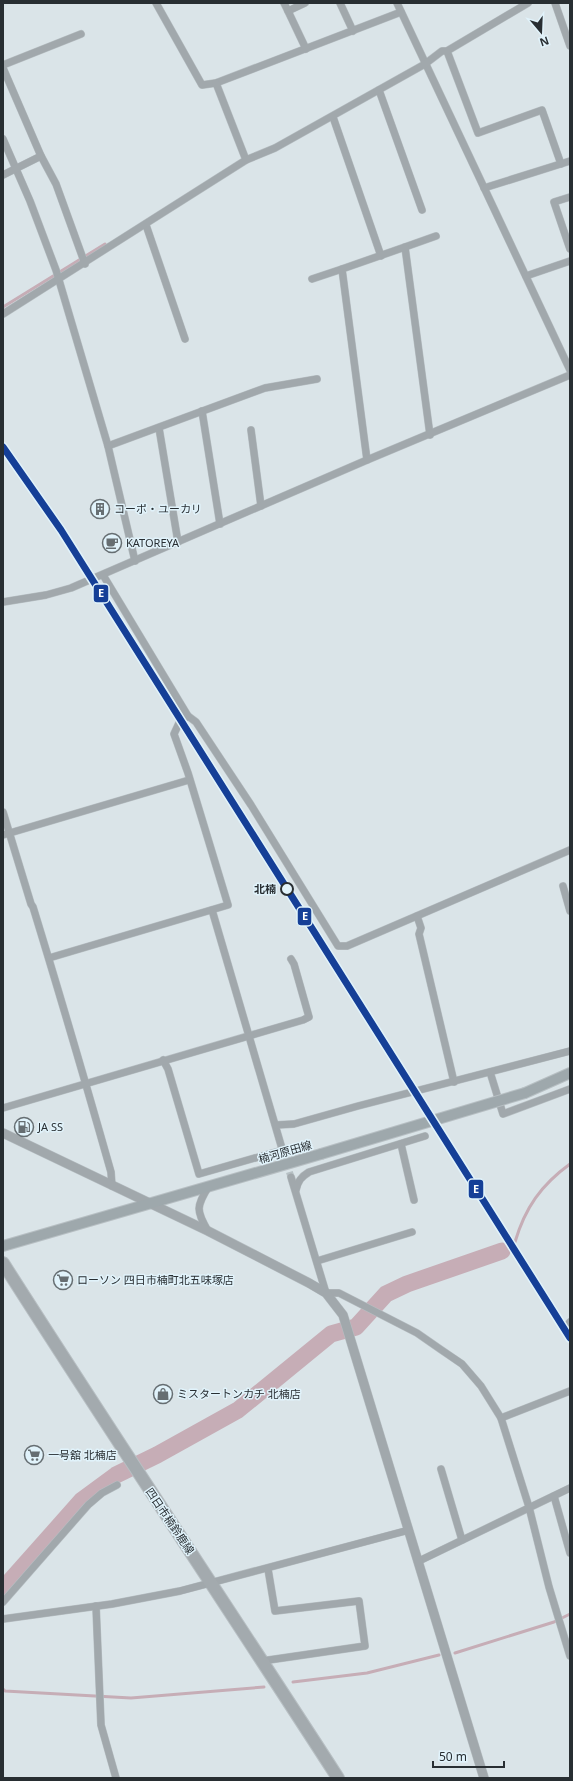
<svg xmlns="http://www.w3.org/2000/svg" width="573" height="1781" font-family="'Noto Sans','Noto Sans JP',sans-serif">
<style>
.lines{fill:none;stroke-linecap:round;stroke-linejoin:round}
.stream{stroke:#c6adb6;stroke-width:3}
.river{stroke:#c6adb6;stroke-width:17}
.minor-tunnel{stroke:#b6c0c4;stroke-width:7;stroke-dasharray:7 3.5;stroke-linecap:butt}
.minor-casing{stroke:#b7bfc3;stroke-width:8}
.tertiary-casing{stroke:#b7bfc3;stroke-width:10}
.secondary-casing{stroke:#b7bfc3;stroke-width:12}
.primary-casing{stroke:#b7bfc3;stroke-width:14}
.minor{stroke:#a1a8ac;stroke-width:7}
.tertiary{stroke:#a1a8ac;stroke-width:9}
.secondary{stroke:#9ea8ac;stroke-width:10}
.primary{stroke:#a3aaae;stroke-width:12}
.secondary-bridge-casing{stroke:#b7bfc3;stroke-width:12;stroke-linecap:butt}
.secondary-bridge{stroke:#9ea8ac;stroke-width:10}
.rail-1-casing{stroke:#e1f3fb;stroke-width:10}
.rail-1{stroke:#153f97;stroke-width:7}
.stop-dot{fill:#e1f3fb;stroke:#282e32;stroke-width:2}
.labels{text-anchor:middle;stroke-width:3;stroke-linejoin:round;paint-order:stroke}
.poi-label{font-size:11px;fill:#282e32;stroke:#e1f3fb;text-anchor:start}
.stop-label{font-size:11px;font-weight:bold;fill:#282e32;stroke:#e1f3fb;text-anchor:end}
.street-label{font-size:11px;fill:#282e32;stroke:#e1f3fb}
.line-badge{stroke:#e1f3fb;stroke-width:1.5}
.badge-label{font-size:11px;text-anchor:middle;font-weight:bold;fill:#fff}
</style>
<rect width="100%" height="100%" fill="#dae4e8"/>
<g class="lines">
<!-- stream -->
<g class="stream">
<path d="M3,307L105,244"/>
<path d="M515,1242C525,1208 541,1185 570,1164"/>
<path d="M455,1653L554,1622L570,1614"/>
<path d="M293,1682L367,1673L439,1655"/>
<path d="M3,1689L5,1691L131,1698L264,1687"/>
</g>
<!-- river -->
<path class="river" d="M3,1589L82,1500L116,1475L157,1455L238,1410L331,1334L356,1327L386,1294L407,1284L502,1251"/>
<!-- minor-tunnel -->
<path class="minor-tunnel" d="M283,1152L291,1177"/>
<!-- minor casing -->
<g class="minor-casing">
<g id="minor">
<path d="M156,3L202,85L216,83L401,12"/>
<path d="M284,3L288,11L305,3"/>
<path d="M340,3L353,31"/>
<path d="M397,3L570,370"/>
<path d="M555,3L570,46"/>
<path d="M288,11L306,49"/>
<path d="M447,51L478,133L542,110L561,164"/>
<path d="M3,65L81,34"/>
<path d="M3,68L41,156L56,184L85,264"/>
<path d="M216,83L246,160"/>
<path d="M379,90L422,210"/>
<path d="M333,117L381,256"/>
<path d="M3,139L30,201L56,270L108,446L135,561"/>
<path d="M3,175L41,156"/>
<path d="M484,188L570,161"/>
<path d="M570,197L554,202L570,249"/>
<path d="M146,225L185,339"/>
<path d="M405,247L436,236"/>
<path d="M526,276L570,261"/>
<path d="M312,279L342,269"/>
<path d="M3,314L246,160L275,148L425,64L442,51H447L528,3"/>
<path d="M202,411L220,524"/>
<path d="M159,428L178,542"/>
<path d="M251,430L261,506"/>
<path d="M108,446L265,388L317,379"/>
<path d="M367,460L342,269L405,247L430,435"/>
<path d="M103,575L188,716L196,722L251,805L338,946H347L570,850"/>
<path d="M3,602L46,595L71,588L367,460L570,375"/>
<path d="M3,812L31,904L33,907C60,995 86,1084 111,1172L112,1186"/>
<path d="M3,835L189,780"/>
<path d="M563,886L570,911"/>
<path d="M212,910L283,1152"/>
<path d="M417,916L421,928L419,934L454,1082"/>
<path d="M49,958L228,905L188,773L174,734L180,721L188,716"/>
<path d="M163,1060L168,1069L199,1174L283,1150"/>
<path d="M490,1072L503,1114L570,1089"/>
<path d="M3,1108L303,1020L309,1017L294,964L291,959"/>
<path d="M276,1125L294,1124L358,1106L570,1051"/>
<path d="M401,1144L414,1200"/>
<path d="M291,1177L326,1293H339L417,1333L440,1349L462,1364L481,1386L501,1418L529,1507L549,1587L570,1656"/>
<path d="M296,1190C298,1181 301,1177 309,1172L425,1136"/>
<path d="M208,1231C196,1211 196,1206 209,1186"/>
<path d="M317,1261L412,1232"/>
<path d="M569,1323L570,1322"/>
<path d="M501,1418L570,1391"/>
<path d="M441,1469L462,1540"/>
<path d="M554,1496L570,1553"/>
<path d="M419,1561L570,1488"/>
<path d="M3,1602L88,1505L102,1493L117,1485"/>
<path d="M96,1606L101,1725L116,1778"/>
<path d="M3,1619L112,1604L180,1591L409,1530"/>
<path d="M262,1661L365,1646L359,1601L275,1611L268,1569"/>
</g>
</g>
<!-- tertiary casing -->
<g class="tertiary-casing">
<path id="tertiary" d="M3,1133L208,1231L309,1283L326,1293L343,1315L484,1778"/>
</g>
<!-- secondary casing -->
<g class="secondary-casing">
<g id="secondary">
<path d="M525,1093L570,1073"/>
<path d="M3,1246L321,1154"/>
</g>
</g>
<!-- primary casing -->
<g class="primary-casing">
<path id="primary" d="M3,1263C113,1436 227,1606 338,1778"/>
</g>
<!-- minor -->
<use href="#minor" class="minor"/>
<!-- tertiary -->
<use href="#tertiary" class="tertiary"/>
<!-- secondary -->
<use href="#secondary" class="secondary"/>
<!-- primary -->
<use href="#primary" class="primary"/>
<!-- secondary-bridge casing -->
<g class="secondary-bridge-casing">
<path id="secondary-bridge" d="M321,1154L525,1093"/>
</g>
<!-- secondary-bridge -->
<use href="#secondary-bridge" class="secondary-bridge"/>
<!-- rail-1 casing -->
<g class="rail-1-casing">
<path id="rail-1" d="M3,447L61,530L570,1338"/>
</g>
<!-- rail-1 -->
<use href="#rail-1" class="rail-1"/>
</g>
<!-- icons -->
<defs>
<g id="building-ring" transform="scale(1)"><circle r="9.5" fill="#e1f3fb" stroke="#666e72" stroke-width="1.5"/><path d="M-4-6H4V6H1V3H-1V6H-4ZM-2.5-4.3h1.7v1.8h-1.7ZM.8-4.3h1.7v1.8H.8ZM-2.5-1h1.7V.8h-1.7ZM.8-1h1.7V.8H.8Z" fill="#666e72"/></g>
<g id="cafe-ring" transform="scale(1)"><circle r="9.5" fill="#e1f3fb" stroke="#666e72" stroke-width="1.5"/><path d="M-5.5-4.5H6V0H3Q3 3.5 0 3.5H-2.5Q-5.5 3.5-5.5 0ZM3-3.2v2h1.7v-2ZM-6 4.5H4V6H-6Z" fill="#666e72"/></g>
<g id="fuel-ring" transform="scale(1)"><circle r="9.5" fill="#e1f3fb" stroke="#666e72" stroke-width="1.5"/><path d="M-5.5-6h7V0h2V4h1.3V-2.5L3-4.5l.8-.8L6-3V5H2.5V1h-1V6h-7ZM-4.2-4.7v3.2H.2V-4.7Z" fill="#666e72"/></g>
<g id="supermarket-ring" transform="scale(1)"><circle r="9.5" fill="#e1f3fb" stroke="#666e72" stroke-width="1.5"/><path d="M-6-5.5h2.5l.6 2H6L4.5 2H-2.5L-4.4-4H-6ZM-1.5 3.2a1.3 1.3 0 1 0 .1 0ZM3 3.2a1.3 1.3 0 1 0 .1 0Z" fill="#666e72"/></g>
<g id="shop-ring" transform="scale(1)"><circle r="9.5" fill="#e1f3fb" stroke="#666e72" stroke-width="1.5"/><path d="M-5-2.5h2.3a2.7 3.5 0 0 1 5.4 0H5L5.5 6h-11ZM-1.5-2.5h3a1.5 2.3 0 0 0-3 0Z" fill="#666e72"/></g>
</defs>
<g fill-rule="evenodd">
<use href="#building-ring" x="100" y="509"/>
<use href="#cafe-ring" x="112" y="543"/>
<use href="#fuel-ring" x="24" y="1127"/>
<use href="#supermarket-ring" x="63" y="1280"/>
<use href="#shop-ring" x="163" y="1394"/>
<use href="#supermarket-ring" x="34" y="1455"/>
</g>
<!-- markers -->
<circle class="stop-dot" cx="287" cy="889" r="6"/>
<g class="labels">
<!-- poi labels -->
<g class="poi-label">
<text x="114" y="513">コーポ・ユーカリ</text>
<text x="126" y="547">KATOREYA</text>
<text x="38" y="1131">JA SS</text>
<text x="77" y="1284">ローソン 四日市楠町北五味塚店</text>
<text x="177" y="1398">ミスタートンカチ 北楠店</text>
<text x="48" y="1459">一号舘 北楠店</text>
</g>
<!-- stop labels -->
<g class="stop-label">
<text x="276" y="893">北楠</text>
</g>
<!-- street labels -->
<g class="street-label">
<text transform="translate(285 1152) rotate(-16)" y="4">楠河原田線</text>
<text transform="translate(170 1521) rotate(56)" y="4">四日市楠鈴鹿線</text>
</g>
</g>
<g class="line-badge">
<rect x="93" y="584" width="16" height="19" rx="4" fill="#153f97"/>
<rect x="297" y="907" width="15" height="19" rx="4" fill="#153f97"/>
<rect x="468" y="1179" width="16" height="20" rx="4" fill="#153f97"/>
</g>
<g class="badge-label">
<text x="101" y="597">E</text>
<text x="305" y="920">E</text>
<text x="476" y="1193">E</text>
</g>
<!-- border -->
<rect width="573" height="1781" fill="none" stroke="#282e32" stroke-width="8"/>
<!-- north arrow -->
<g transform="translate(541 32) rotate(161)" stroke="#e1f3fb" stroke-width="3" paint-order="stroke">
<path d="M0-3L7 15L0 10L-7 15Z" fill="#282e32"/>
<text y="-6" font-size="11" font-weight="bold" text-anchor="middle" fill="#282e32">N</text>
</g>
<!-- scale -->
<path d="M433 1761v6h71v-6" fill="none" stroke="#282e32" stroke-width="2"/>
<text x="439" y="1761" font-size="12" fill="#282e32" stroke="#e1f3fb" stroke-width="3" paint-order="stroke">50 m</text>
</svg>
